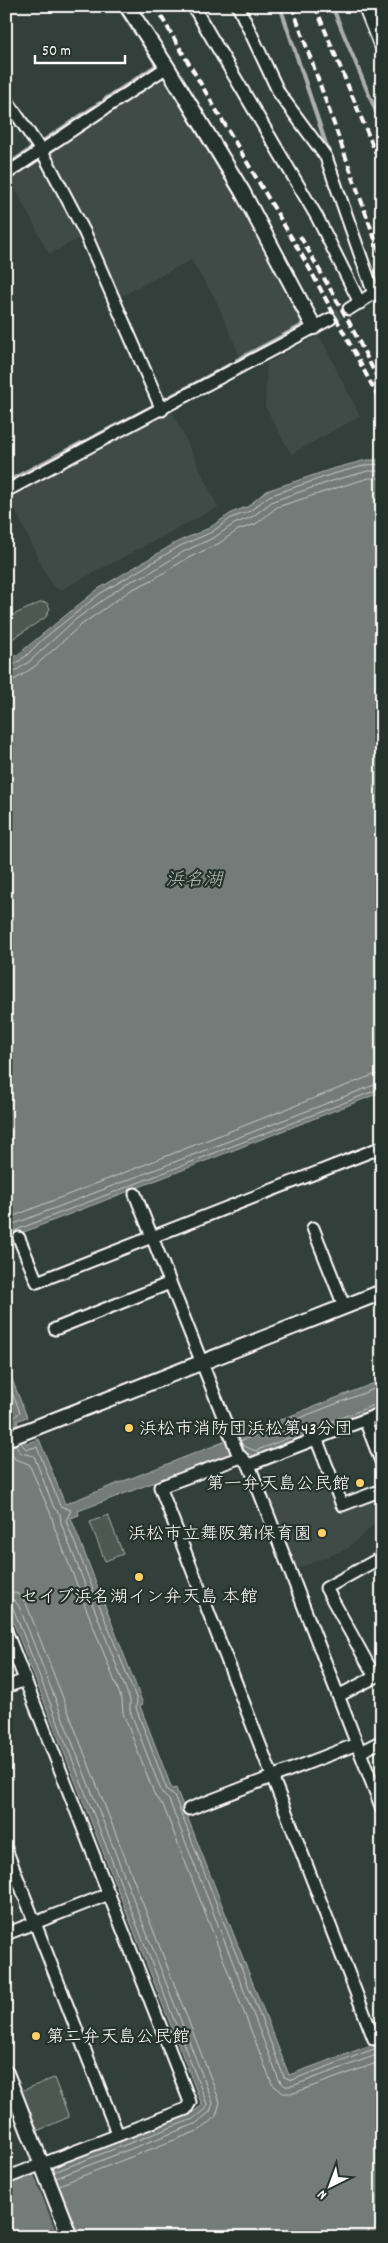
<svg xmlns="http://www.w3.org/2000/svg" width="388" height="2243" font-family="Dekko,'Klee One',sans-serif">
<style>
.built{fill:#404c47}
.green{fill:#4d5853;stroke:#a6aca9}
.water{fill:#737b78;stroke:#abb0ae}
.pier{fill:#333f3a}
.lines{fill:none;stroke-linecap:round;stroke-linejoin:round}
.shore{stroke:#c7cac9;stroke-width:1}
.stream{stroke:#abb0ae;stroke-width:4}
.minor-tunnel{stroke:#47524e;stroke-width:11;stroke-dasharray:11 5.5;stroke-linecap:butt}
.minor-casing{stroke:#fff;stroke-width:15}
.tertiary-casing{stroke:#fff;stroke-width:18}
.trunk-casing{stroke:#fff;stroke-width:22}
.minor{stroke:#26332d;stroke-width:11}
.tertiary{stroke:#26332d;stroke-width:14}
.trunk{stroke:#26332d;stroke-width:19}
.rail{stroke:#fff;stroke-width:4;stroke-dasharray:8 4;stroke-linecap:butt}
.poi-dot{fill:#ffd166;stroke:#26332d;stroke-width:2}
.labels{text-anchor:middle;stroke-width:4.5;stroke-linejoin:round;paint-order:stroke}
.poi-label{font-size:18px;fill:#fff;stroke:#26332d;text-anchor:start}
.water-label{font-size:19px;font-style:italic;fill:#b9bdbc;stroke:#26332d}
</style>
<rect width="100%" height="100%" fill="#333f3a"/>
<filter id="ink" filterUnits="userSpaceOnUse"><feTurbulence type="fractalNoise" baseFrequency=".02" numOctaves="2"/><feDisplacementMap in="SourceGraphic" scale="10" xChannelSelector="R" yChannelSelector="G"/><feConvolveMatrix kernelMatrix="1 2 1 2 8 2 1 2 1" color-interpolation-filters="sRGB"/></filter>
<g filter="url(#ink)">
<!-- built -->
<g class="built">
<path d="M161,78H163L241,207L301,321L300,324L240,357L216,300L191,260L118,298L50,155L51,151Z"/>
<path d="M37,160L41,161L80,238L49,254L10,178Z"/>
<path d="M319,335L360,416L291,454L265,406L267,363Z"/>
<path d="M172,411L218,507L61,590L52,586L9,497Z"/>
<path d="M329,1480L340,1509L382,1494V1517L347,1549L293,1570L265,1497L296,1485L299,1491Z"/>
</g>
<!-- green -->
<g class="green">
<path d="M42,602L47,603L50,608L46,617L6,643V618Z"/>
<path d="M108,1515L123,1554L105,1561L90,1522Z"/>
<path d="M54,2078L69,2117L37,2131L21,2091Z"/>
</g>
<!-- water -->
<g class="water">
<path d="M382,457V1092L6,1239V664L98,589L177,542L209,528L233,512L247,507L266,491L332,469L366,460H378Z"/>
<path d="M6,1364L27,1417L17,1421L26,1444L39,1439L65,1504L382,1380V1406L254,1456L240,1450L78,1511L79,1515L71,1518L143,1704L140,1706L172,1789L176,1788L289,2075L382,2041V2237H6V2185L191,2114L202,2105L6,1604Z"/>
</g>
<!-- pier -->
<path class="pier" d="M49,2166L77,2237H58L33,2172Z"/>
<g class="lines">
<!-- shore -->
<g class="shore">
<path d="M6,667H11L26,656L43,639L101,593L180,546L212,532L231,518L250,511L269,496L333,474L367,465L382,464"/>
<path d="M6,674L14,672L30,661L76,619L127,583L148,574L183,552L215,537L234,524L252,517L273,501L335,480L368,471H382"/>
<path d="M6,681L16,679L34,667L81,625L131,590L152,580L186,559L218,544L238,530L256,524L277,507L352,483L369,478H382"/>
<path d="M6,1219L373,1075L382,1074"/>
<path d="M6,1227L382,1082"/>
<path d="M6,1234L382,1088"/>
<path d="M6,1378L20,1412L13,1419L14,1427"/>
<path d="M240,1441L382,1386"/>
<path d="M20,1442L26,1449L37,1447L60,1506L71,1510L66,1521L137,1700L136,1708L167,1790L174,1795L284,2077L292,2080L382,2046"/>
<path d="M14,1444L21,1453L34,1456L54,1508L60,1514L61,1523L130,1700V1711L162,1793L169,1800L279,2080L285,2086H292L382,2053"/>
<path d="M242,1445L255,1451L382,1402"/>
<path d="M7,1447L15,1459L29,1464L52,1517L54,1526L122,1700L123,1713L155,1796L163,1805L272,2084L283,2093H294L382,2061"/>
<path d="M6,1591L18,1594L26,1603L220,2102L216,2116L200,2130L59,2185"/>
<path d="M6,1598L14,1600L19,1606L213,2103L210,2112L195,2124L56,2178"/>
<path d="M6,1604L13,1608L207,2104L205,2109L193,2119L54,2172"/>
</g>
<!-- stream -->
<g class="stream">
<path d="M118,6L136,34"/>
<path d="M280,6L330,156"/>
<path d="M332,6L382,126"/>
<path d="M140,39L145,47"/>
<path d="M149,53L157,66"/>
<path d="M164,76L239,200"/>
<path d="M104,100L157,65"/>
<path d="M43,141L100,103"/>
<path d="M9,164L31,149"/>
<path d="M381,303L382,304"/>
<path d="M237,360L301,326L303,321L296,309"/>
<path d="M164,400L231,364"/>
<path d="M86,441L151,407"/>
<path d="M10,480L81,443"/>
</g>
<!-- minor-tunnel -->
<path class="minor-tunnel" d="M330,319L349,309"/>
<!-- minor casing -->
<g class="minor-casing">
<g id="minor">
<path d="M193,6L317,217L360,303"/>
<path d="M238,6L279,93L326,157L374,294"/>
<path d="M6,99L44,155L85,233L162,410"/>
<path d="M6,174L167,67"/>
<path d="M349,309L382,288"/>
<path d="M6,491L330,319"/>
<path d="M135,1194L238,1454L249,1465L382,1809"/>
<path d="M313,1228L344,1306"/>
<path d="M19,1238L37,1282L382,1147"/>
<path d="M55,1329L170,1283"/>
<path d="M365,1420L382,1464"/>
<path d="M316,1438L342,1505L382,1490"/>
<path d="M241,1457L160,1487L374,2039"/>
<path d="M249,1465L382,1413"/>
<path d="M6,1631L190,2102L186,2109L6,2178"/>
<path d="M375,1677L326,1588L382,1557"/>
<path d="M6,1687L25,1680"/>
<path d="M338,1696L381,1674"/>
<path d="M360,1752L382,1741"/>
<path d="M189,1809L357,1744"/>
<path d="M6,1849L118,2135"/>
<path d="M6,1934L109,1894"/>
</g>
</g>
<!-- tertiary casing -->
<g class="tertiary-casing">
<g id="tertiary">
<path d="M127,6L167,67L242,191L314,327"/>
<path d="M6,1439L382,1292"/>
<path d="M6,2073L70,2237"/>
</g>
</g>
<!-- trunk casing -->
<g class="trunk-casing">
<path id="trunk" d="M368,6L382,41"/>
</g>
<!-- minor -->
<use href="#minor" class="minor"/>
<!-- tertiary -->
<use href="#tertiary" class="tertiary"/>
<!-- trunk -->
<use href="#trunk" class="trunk"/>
<!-- rail -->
<g class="rail">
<path d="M155,6L307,264L382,404"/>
<path d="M292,6L382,259"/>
<path d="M315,6L382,168"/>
<path d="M300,236L349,322L382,387"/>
</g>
</g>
</g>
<!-- markers -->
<g class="poi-dot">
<circle cx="129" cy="1428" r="5"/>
<circle cx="360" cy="1483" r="5"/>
<circle cx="322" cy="1533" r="5"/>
<circle cx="139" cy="1577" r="5"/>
<circle cx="36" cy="2036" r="5"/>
</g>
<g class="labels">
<!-- poi labels -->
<g class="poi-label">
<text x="139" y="1434">浜松市消防団浜松第43分団</text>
<text x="350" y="1489" text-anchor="end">第一弁天島公民館</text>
<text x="312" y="1539" text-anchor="end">浜松市立舞阪第1保育園</text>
<text x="139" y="1602" text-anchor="middle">セイブ浜名湖イン弁天島 本館</text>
<text x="46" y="2042">第二弁天島公民館</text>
</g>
<!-- water labels -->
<g class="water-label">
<text x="194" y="885">浜名湖</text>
</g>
</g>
<!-- margin -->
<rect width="388" height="2243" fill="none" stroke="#26332d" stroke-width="25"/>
<rect x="12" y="12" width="363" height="2218" fill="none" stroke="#fff" stroke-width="2" filter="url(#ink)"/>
<!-- north arrow -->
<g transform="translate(330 2186) rotate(222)" stroke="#26332d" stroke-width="4" paint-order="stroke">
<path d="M0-4L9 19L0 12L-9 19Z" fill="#ffffff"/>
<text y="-8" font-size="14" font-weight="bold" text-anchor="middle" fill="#ffffff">N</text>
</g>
<!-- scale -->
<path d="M35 55v8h90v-8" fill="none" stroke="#ffffff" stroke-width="2.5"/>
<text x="42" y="55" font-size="15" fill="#ffffff" stroke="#26332d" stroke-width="4" paint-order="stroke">50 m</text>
</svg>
